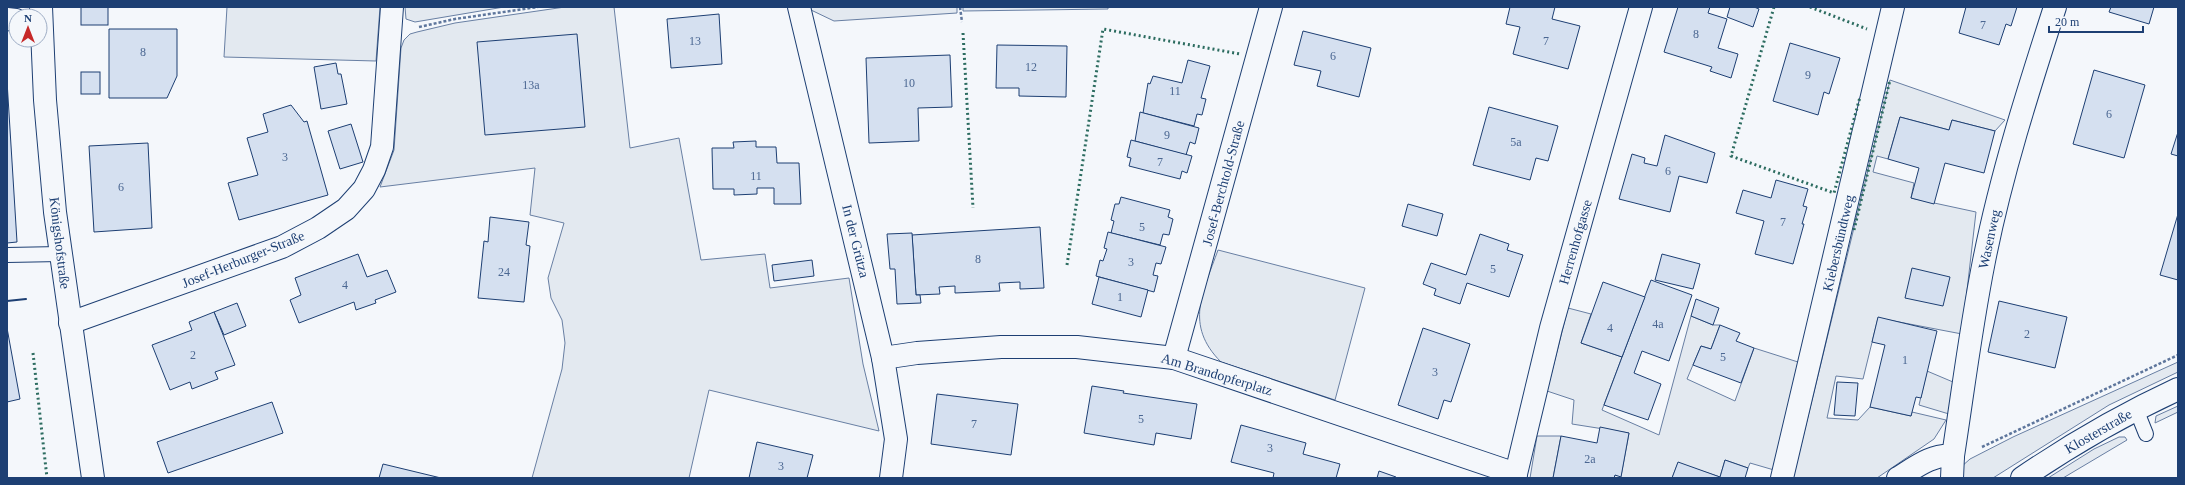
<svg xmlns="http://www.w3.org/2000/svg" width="2185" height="485" font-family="Georgia,serif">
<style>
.green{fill:#e3e9f0;stroke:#687fa3}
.building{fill:#d5e0f0;stroke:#1d3f73}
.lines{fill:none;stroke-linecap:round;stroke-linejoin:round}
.service-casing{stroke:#1d3f73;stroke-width:16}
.minor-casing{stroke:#1d3f73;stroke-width:24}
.secondary-casing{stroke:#1d3f73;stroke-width:24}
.primary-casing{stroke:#1d3f73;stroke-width:24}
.path{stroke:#5e769c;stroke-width:2.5;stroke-dasharray:3 2;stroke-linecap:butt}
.service{stroke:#f4f7fb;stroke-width:14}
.minor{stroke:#f4f7fb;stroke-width:22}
.secondary{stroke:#f4f7fb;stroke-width:22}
.primary{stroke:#f4f7fb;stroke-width:22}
.hedge{stroke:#2c6c60;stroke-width:3;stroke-dasharray:2 3;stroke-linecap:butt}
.wall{stroke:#1d3f73;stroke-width:2}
.labels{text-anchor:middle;stroke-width:3;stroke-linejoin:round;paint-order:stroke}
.number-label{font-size:12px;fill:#4b6792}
.street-label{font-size:14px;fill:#1d3f73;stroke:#f4f7fb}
</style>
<rect width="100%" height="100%" fill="#f4f7fb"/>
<!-- green -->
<g class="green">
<path d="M227,7H380L376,61L224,57Z"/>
<path d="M405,7H504L415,22L406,19Z"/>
<path d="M565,7H614L630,148L679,138L701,260L765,254L770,288L849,278L863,364L879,431L709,390L689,478H532L562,369L565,343L562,320L551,298L548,278L564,223L530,215L535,168L380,187L394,150L401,48L404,40L410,34L417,32L455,23Z"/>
<path d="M811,7H957V13L834,21L811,10Z"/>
<path d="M963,7H1108V9L963,11Z"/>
<path d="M1890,80L2005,120L1995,131L1952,120L1949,130L1900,117L1888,159L1877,156L1873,172L1914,183L1911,198L1976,212L1962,334L1878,318L1863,379L1836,376L1827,418L1858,420L1870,407L1911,416L1912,412L1946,420L1934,439L1877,478H1793Z"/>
<path d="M1218,250L1365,288L1335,400L1221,362C1184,325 1203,292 1218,250Z"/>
<path d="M1568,308L1591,314L1581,343L1622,357L1602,410L1659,435L1691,316L1713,325H1720L1711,349L1701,346L1687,379L1735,401L1754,348L1798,362L1774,470L1750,463L1748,468L1725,460L1720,477L1678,463L1672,478H1614L1615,475L1621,476L1629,433L1572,424L1574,400L1547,391Z"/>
<path d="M2178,362V372L2109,405L1993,478H1964L1960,474L1961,467L1970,459L2013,437Z"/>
<path d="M1927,371L1953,382L1949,414L1919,405Z"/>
<path d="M2178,406V412L2155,423L2156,416Z"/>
<path d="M1537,436H1561L1553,478H1530Z"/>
<path d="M2119,437H2125L2127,440L2063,478H2048L2094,449Z"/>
</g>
<!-- building -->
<g class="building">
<rect x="81" y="7" width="27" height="18"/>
<path d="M1510,7H1555L1552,19L1580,26L1568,69L1513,54L1520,27L1506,24Z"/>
<path d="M1678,7H1710L1708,13L1727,19L1718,48L1738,54L1731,78L1710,71L1712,67L1664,52Z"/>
<path d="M1730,7H1754L1759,9L1753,27L1727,17Z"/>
<path d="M1966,7H2017L2011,26L2006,24L1999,45L1959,33Z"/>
<path d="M2111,7H2154L2149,24L2109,12Z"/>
<path d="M719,14L722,64L671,68L667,19Z"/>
<path d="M109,29H177V76L167,98H109Z"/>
<path d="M1303,31L1371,48L1359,97L1317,86L1321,71L1294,65Z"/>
<path d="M577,34L585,127L485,135L477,42Z"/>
<path d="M1790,43L1840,58L1829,94L1824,92L1818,115L1773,101Z"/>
<path d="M997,45L1067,46L1066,97L1019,96V88H996Z"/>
<path d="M950,55L952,107L918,108L919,141L869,143L866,58Z"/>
<path d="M1188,60L1210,66L1201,98L1206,99L1202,115L1197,114L1194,126L1143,113L1148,83L1150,84L1153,76L1182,83Z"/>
<path d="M336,63L338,74H341L347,104L321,109L314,67Z"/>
<path d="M2094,70L2145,85L2124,158L2073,144Z"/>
<rect x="81" y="72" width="19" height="22"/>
<path d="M7,81L17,242L7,243Z"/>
<path d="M291,105L304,122L307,121L328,195L239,220L228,183L258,175L247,138L268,132L263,114Z"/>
<path d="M1489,107L1558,126L1548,161L1536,158L1530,180L1473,165Z"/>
<path d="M1140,112L1199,128L1195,144L1190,142L1186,155L1135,141Z"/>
<path d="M1900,117L1949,130L1952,120L1995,131L1984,173L1945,163L1934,204L1911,198L1919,168L1888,159Z"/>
<path d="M351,124L363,162L340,169L328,131Z"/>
<path d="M2178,132V156L2171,154Z"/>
<path d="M1665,135L1715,153L1707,183L1679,176L1670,212L1619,199L1632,154L1645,158L1644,163L1657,166Z"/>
<path d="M1131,140L1192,156L1187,173L1182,171L1180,179L1129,166L1131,158L1127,157Z"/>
<path d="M756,141V147H776L777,163H799L801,204H774V188H757V194L734,195V189H713L712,148H734L733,142Z"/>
<path d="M148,143L152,228L94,232L89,146Z"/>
<path d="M1776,180L1808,189L1803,206L1807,207L1802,224H1804L1793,264L1755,254L1764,221L1736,213L1743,190L1771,198Z"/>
<path d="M1121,197L1170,210L1168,217L1173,219L1169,235L1163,234L1160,245L1111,233L1114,221L1111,220L1115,204H1119Z"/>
<path d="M1408,204L1443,214L1437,236L1402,226Z"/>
<path d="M2178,214V280L2160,275Z"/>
<path d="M490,217L529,222L526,245L530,246L524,302L478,298L484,241L488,242Z"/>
<path d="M1040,227L1044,288L1020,289V282L999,283L1000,291L955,293V286L939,287L940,294L916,295L912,235Z"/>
<path d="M1108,232L1166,247L1161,264L1156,263L1153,275L1158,276L1154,292L1096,276L1100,260L1103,261L1107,249L1104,248Z"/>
<path d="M912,233L916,295H920L921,303L897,304L895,269H890L887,234Z"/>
<path d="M1480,234L1509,244L1507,250L1523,255L1509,297L1467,283L1460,304L1434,295L1436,289L1423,284L1431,263L1466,275Z"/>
<path d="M358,254L367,277L387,270L396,292L375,300L376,303L356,310L354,302L299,323L290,300L301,295L295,278Z"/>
<path d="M1662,254L1700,264L1693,289L1655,280Z"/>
<path d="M812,260L814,276L774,281L772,265Z"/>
<path d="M1912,268L1950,277L1943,306L1905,298Z"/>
<path d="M1099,277L1148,290L1141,317L1092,304Z"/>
<path d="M1651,280L1692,295L1669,361L1642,351L1634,373L1661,384L1648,420L1604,405Z"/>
<path d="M1603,282L1645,297L1622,357L1581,343Z"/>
<path d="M1696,299L1719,308L1713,325L1691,316Z"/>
<path d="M1999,301L2067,317L2055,368L1988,352Z"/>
<path d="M237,303L246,326L224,335L214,312Z"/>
<path d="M214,312L235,365L215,372L218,379L192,389L190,382L170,390L152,345L192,330L189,322Z"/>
<path d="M1878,317L1937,331L1921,398L1916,397L1911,416L1870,407L1885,345L1872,342Z"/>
<path d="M1720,325L1740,333L1736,341L1754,348L1741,383L1693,365L1701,346L1711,349Z"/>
<path d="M7,328L20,399L7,402Z"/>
<path d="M1423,328L1470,344L1451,402L1444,400L1438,419L1398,405Z"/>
<path d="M1837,382L1858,383L1855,416L1834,415Z"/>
<path d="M1092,386L1124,391L1123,393L1197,404L1191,439L1156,433L1154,445L1084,433Z"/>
<path d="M937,394L1018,404L1011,455L931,444Z"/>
<path d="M272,402L283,433L168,473L157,442Z"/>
<path d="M1241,425L1306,443L1303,454L1340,464L1336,478H1273L1274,473L1231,462Z"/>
<path d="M1600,427L1629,433L1621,477L1615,475L1614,478H1553L1561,436L1597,443Z"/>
<path d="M757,442L813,455L807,478H749Z"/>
<path d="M1725,460L1748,468L1745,478H1672L1678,462L1720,477Z"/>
<path d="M383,464L441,478H379Z"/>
<path d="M1379,471L1396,477V478H1377Z"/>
</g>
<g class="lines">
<!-- service casing -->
<g class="service-casing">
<g id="service">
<path d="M7,255L60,254"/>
<path d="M2136,409L2146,434"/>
</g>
</g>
<!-- minor casing -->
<g class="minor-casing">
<g id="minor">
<path d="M799,7L883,358L896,439L891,478"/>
<path d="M7,19L16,20"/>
<path d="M70,323L282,247L318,228L346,209L364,189L374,170L382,147L392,7"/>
<path d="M883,358L917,353L1001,347H1077L1174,358L1516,474"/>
<path d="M1174,358L1271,7"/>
<path d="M1515,478L1551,328L1641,7"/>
<path d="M1782,478L1893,7"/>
<path d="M1898,478C1916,467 1931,454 1953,456"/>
<path d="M1952,478L1953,456C1963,391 1971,326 1984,261C2001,175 2028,91 2055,7"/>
</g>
</g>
<!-- secondary casing -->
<g class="secondary-casing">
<path id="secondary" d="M2022,478C2072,444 2124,414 2178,389"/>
</g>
<!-- primary casing -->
<g class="primary-casing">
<path id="primary" d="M41,7L45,100L55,212L93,478"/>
</g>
<!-- path -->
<g class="path">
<path d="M960,7L962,22"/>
<path d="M419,27L455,19L538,7"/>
<path d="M1982,447L2178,355"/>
</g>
<!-- service -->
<use href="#service" class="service"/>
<!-- minor -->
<use href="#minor" class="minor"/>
<!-- secondary -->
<use href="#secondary" class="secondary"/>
<!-- primary -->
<use href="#primary" class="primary"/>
<!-- hedge -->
<g class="hedge">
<path d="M1774,7L1731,156L1834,193L1860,97"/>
<path d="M1810,7L1867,29"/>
<path d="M963,33L973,208"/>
<path d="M1854,230L1890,80"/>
<path d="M1067,265L1103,29L1240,54"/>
<path d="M33,353L47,478"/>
</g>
<!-- wall -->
<path class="wall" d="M7,301L26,299"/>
</g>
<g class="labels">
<!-- number labels -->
<g class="number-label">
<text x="1983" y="29">7</text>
<text x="1696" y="38">8</text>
<text x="695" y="45">13</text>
<text x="1546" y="45">7</text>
<text x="143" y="56">8</text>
<text x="1333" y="60">6</text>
<text x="1031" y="71">12</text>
<text x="1808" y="79">9</text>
<text x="909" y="87">10</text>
<text x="531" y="89">13a</text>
<text x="1175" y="95">11</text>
<text x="2109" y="118">6</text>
<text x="1167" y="139">9</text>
<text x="1516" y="146">5a</text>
<text x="285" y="161">3</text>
<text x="1160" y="166">7</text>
<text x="1668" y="175">6</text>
<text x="756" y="180">11</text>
<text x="121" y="191">6</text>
<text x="1783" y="226">7</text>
<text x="1142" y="231">5</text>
<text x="978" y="263">8</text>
<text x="1131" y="266">3</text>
<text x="1493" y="273">5</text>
<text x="504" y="276">24</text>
<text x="345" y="289">4</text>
<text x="1120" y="301">1</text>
<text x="1658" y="328">4a</text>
<text x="1610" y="332">4</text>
<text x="2027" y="338">2</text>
<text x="193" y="359">2</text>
<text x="1723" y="361">5</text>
<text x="1905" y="364">1</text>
<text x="1435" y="376">3</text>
<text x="1141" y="423">5</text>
<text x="974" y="428">7</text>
<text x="1270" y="452">3</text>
<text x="1590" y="463">2a</text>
<text x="781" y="470">3</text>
</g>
<!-- street labels -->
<g class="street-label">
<text transform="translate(1223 183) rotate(-75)" y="5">Josef-Berchtold-Straße</text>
<text transform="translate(1989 239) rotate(-78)" y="5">Wasenweg</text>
<text transform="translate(856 241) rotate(76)" y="5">In der Grütza</text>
<text transform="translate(1575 242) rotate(-74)" y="5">Herrenhofgasse</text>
<text transform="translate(60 243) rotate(83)" y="5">Königshofstraße</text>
<text transform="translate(1838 243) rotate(-77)" y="5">Kiebersbündtweg</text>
<text transform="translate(243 259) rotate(-22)" y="5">Josef-Herburger-Straße</text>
<text transform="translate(1217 374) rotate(17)" y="5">Am Brandopferplatz</text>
<text transform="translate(2098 431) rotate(-30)" y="5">Klosterstraße</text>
</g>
</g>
<!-- border -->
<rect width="2185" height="485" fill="none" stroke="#1d3f73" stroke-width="16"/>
<!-- north arrow -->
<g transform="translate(28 28)"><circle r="19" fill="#f4f7fb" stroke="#9eadc5"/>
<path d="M0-3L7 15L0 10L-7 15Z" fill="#c62828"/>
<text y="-6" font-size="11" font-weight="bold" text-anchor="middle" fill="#1d3f73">N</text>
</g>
<!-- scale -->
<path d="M2049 26v6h94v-6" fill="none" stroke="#1d3f73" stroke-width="2"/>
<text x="2055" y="26" font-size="12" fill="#1d3f73" stroke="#f4f7fb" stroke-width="3" paint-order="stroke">20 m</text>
</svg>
